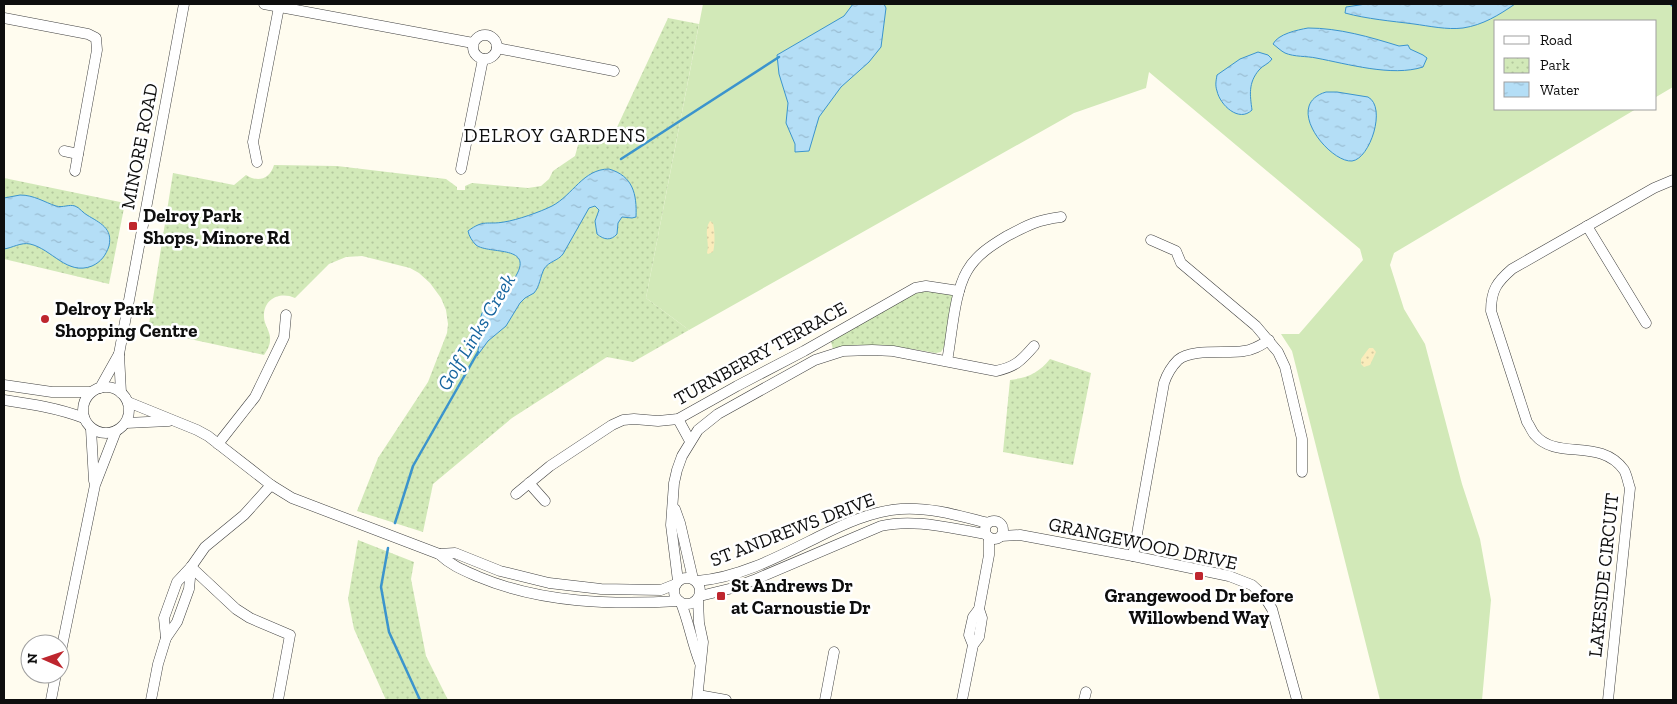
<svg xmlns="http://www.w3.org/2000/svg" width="1677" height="704" font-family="'Zilla Slab',serif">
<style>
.grass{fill:#d2e9b8}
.sand{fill:url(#sand-dots)}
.park{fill:url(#park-dots)}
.water{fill:url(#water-ripples);stroke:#3b94cd}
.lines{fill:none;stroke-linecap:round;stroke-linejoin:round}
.stream{stroke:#3b94cd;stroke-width:2.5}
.minor-casing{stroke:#414141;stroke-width:11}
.minor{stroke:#fff;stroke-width:10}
.poi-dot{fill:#be262e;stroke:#fff;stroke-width:2}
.labels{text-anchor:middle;stroke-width:5;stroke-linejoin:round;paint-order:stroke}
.street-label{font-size:19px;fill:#0e0e0e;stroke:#fff}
.poi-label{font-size:19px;font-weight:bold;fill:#0e0e0e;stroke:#fff;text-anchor:start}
.neighbourhood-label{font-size:20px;letter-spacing:1px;fill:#0e0e0e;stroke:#fff}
.water-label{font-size:20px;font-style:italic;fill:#17659f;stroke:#fff}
</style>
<defs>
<pattern id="sand-dots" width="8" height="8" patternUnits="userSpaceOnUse" patternTransform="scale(1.25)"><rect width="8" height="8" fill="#faecbb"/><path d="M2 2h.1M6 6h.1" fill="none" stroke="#d5c9a0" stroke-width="1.8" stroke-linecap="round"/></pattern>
<pattern id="park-dots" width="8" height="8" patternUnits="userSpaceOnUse" patternTransform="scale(1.25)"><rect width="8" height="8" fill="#d2e9b8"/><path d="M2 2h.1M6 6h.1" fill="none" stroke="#b3c79d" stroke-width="1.8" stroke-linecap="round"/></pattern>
<pattern id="water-ripples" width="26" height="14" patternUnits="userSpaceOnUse" patternTransform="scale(1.25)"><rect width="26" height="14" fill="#b4def6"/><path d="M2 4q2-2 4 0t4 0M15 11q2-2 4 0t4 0" fill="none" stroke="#9abdd2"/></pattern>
</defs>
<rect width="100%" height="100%" fill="#fffcef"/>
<!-- grass -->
<path class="grass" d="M703,4H1673V87L1656,97V21H1496V109H1636L1394,253L1390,265L1404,309L1425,344L1462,484L1480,539L1491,600L1482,700H1380L1292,351L1281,334H1299L1363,260L1360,249L1149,72L1146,88L1074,113L689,330L646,298Z"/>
<!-- sand -->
<g class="sand">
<path d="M710,221L713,223C715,230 715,246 713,252L708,254L707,253C710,242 703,231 710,221Z"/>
<path d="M1369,348H1373L1376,352L1370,365L1364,367L1361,364V359Z"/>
</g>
<!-- park -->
<g class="park">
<path d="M668,18L699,24L646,298L689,330L633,362L607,357L512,418L433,484L423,532L357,511L378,458L428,382L447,333L448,324L446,310L441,298L430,283L419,273L410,268L362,256L346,257L329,264L295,298C280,291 263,299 264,317C264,325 271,332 270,340C270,346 267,350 264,355L148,330L173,173L234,185L246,175C258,183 270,179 274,165L337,166L446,179L457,187V190H465V186L472,183L528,188L541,186L549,179L553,171L575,156L580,138H612Z"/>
<path d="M4,178L125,203L109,284L4,259Z"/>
<path d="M916,290L952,292L954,298L944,347L941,352L936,353C899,347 870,342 833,349L830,338Z"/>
<path d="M1050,359L1091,373L1073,465L1003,452L1010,380C1027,378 1039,373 1050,359Z"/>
<path d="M358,540L414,562L411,579L426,656L448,700H386L354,629L348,599Z"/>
</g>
<!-- water -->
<g class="water">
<path d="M853,4H884L886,8L881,47L869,62L841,87L819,117L809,151L795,152V144L786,123L788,103L779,74L777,55L844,16Z"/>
<path d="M1366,4H1515C1499,15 1483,25 1463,28C1447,30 1429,26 1414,24C1391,21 1367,19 1345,13L1346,7Z"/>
<path d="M1308,28C1339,28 1370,37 1399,46L1408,45L1410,49L1423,55L1427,58L1423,67C1392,77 1348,64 1316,58C1307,56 1294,57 1285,53C1281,51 1277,47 1273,44C1278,34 1297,30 1308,28Z"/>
<path d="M1258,52L1268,55L1272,59C1269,64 1263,65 1259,70C1248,83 1250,95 1252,110C1239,123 1220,105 1217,91C1215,85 1216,81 1217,75L1240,59Z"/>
<path d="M1326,92H1337L1368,97C1387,107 1370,159 1352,161C1330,163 1282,105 1326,92Z"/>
<path d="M609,169C633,176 637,194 636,217L632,218L622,217L618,223L617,234C611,241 604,240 597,234L595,221L599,210L595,206L589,208L563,254C558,261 549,261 544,269C540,277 540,286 534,293L525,298L520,303L506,326L488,341L477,356L480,339L479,323L482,313L514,279C537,244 489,255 476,245C472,241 469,236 468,231C484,219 487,225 504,222C517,220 540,212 552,206C573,195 583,169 609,169Z"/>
<path d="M20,195C34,195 44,202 56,206C63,208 69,204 75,206C80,208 83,213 87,215C100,223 113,228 109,246C106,255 101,262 92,266C67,276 52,249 30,244C21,242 12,248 4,249V198Z"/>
</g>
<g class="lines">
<!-- stream -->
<g class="stream">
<path d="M1671,4L1673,6"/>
<path d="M621,159L779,57"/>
<path d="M395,523L413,466L478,352"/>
<path d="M388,548L381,587L389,632L420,700"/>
</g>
<!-- minor casing -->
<g class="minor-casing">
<g id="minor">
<path d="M264,4L473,43"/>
<path d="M4,18L88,34L96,38L97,50L75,171"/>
<circle cx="485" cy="47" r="12"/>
<path d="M497,48L614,71"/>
<path d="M64,151L78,154"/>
<path d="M257,162L253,142L279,7"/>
<path d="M461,169L483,59"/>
<path d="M1587,226L1646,323"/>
<path d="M1151,240L1176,251L1181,263L1256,326L1278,352L1285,367L1302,439V472"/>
<path d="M947,361C952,335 954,293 967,271C976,255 992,245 1007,236C1028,225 1037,220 1061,217"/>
<path d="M4,385L52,392H91"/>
<circle cx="106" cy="410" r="23"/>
<path d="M100,388L119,354"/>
<path d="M121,393L119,354L184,4"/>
<path d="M4,400C31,404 58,408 84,418"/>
<path d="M128,402L197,430L208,436L271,485L292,498L439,554C452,566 463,570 479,577C541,603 612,605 679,601"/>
<path d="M678,419L690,441"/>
<path d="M126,423L169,421"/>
<path d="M91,429L94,481"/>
<path d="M218,444L255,397L284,337L286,315"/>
<path d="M529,483L545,501"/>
<path d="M516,494L550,466L612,425L623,420L634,419L658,421L678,419L737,386L804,351L915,288L926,286L959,291"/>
<path d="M675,509L680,523L693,579"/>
<circle cx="994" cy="530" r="9"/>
<path d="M1001,536L1020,535L1133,556L1229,576L1252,585L1264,596L1272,609L1297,700"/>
<path d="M439,554L455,553L500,571L549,583L601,589L661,590L676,584"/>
<path d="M1133,556L1164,383C1167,374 1171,367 1178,360C1192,348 1227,354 1244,351C1254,350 1261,345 1269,340"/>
<path d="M191,567L236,609L250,618L290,635L278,700"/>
<circle cx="687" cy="591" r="13"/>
<path d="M678,581L671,525L674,483L677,470L682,456L698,430L718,414L815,360L843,351L872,350L893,351L996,371C1015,367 1021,361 1034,346"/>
<path d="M697,581C739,578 780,556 818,537C844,524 872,511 901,509C931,507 960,516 988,523"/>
<path d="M700,596L733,588L754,580L881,526C915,518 952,529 986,534"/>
<path d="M681,603C689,623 692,643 700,663"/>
<path d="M166,638L164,618L177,582L191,567L205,547L244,515L271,485"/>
<path d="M973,645L969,635L973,617L979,609L989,555V537"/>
<path d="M60,656L95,485L116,431"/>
<path d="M698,695L726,700"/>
<path d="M51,700L56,674"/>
<path d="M151,700L158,664L166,638L177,622L189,589L191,567"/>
<path d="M697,700L703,642L699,623L698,600"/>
<path d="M825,700L834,652"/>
<path d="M962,700L973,645L979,637L982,618L979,609"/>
<path d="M1084,700L1086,692"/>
<path d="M1608,700L1630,488C1628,483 1627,475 1624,470C1600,437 1557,461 1535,435C1532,432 1530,426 1527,422L1491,311C1491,290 1497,282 1512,269L1654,188L1673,180"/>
</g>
</g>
<!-- minor -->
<use href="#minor" class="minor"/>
</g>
<!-- markers -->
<g class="poi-dot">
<rect x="128" y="221" width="10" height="10" rx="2.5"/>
<circle cx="45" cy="319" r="5"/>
<rect x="1194" y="571" width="10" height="10" rx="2.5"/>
<rect x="716" y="591" width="10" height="10" rx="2.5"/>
</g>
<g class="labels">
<!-- street labels -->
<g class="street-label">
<text transform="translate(139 146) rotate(-79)" y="7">MINORE ROAD</text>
<text transform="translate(760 353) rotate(-29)" y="7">TURNBERRY TERRACE</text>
<text transform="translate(792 529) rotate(-21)" y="7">ST ANDREWS DRIVE</text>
<text transform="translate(1143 543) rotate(12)" y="7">GRANGEWOOD DRIVE</text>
<text transform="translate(1603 575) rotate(-84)" y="7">LAKESIDE CIRCUIT</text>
</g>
<!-- poi labels -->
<g class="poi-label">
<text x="143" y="222">Delroy Park<tspan x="143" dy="22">Shops, Minore Rd</tspan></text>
<text x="55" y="315">Delroy Park<tspan x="55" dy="22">Shopping Centre</tspan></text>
<text x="731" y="592">St Andrews Dr<tspan x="731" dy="22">at Carnoustie Dr</tspan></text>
<text x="1199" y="602" text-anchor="middle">Grangewood Dr before<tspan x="1199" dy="22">Willowbend Way</tspan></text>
</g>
<!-- neighbourhood labels -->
<g class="neighbourhood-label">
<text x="555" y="142">DELROY GARDENS</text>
</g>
<!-- water labels -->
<g class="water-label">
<text transform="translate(476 332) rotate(-59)" y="7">Golf Links Creek</text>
</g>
</g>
<!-- border -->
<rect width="1677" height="704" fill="none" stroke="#0e0e0e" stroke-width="10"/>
<!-- legend -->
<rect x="1494" y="20" width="162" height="90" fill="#ffffff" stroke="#9f9f9f"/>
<rect x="1504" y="36" width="25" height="8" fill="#ffffff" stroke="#9f9f9f"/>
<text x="1540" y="45" font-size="15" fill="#0e0e0e">Road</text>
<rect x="1504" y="58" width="25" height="15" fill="url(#park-dots)" stroke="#9f9f9f"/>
<text x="1540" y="70" font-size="15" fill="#0e0e0e">Park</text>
<rect x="1504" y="82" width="25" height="15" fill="url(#water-ripples)" stroke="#9f9f9f"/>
<text x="1540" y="95" font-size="15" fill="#0e0e0e">Water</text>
<!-- north arrow -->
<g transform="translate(45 659) rotate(272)"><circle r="24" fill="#ffffff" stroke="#9f9f9f"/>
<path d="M0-4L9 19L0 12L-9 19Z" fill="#be262e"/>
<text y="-8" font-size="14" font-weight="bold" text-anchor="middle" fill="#0e0e0e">N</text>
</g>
</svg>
